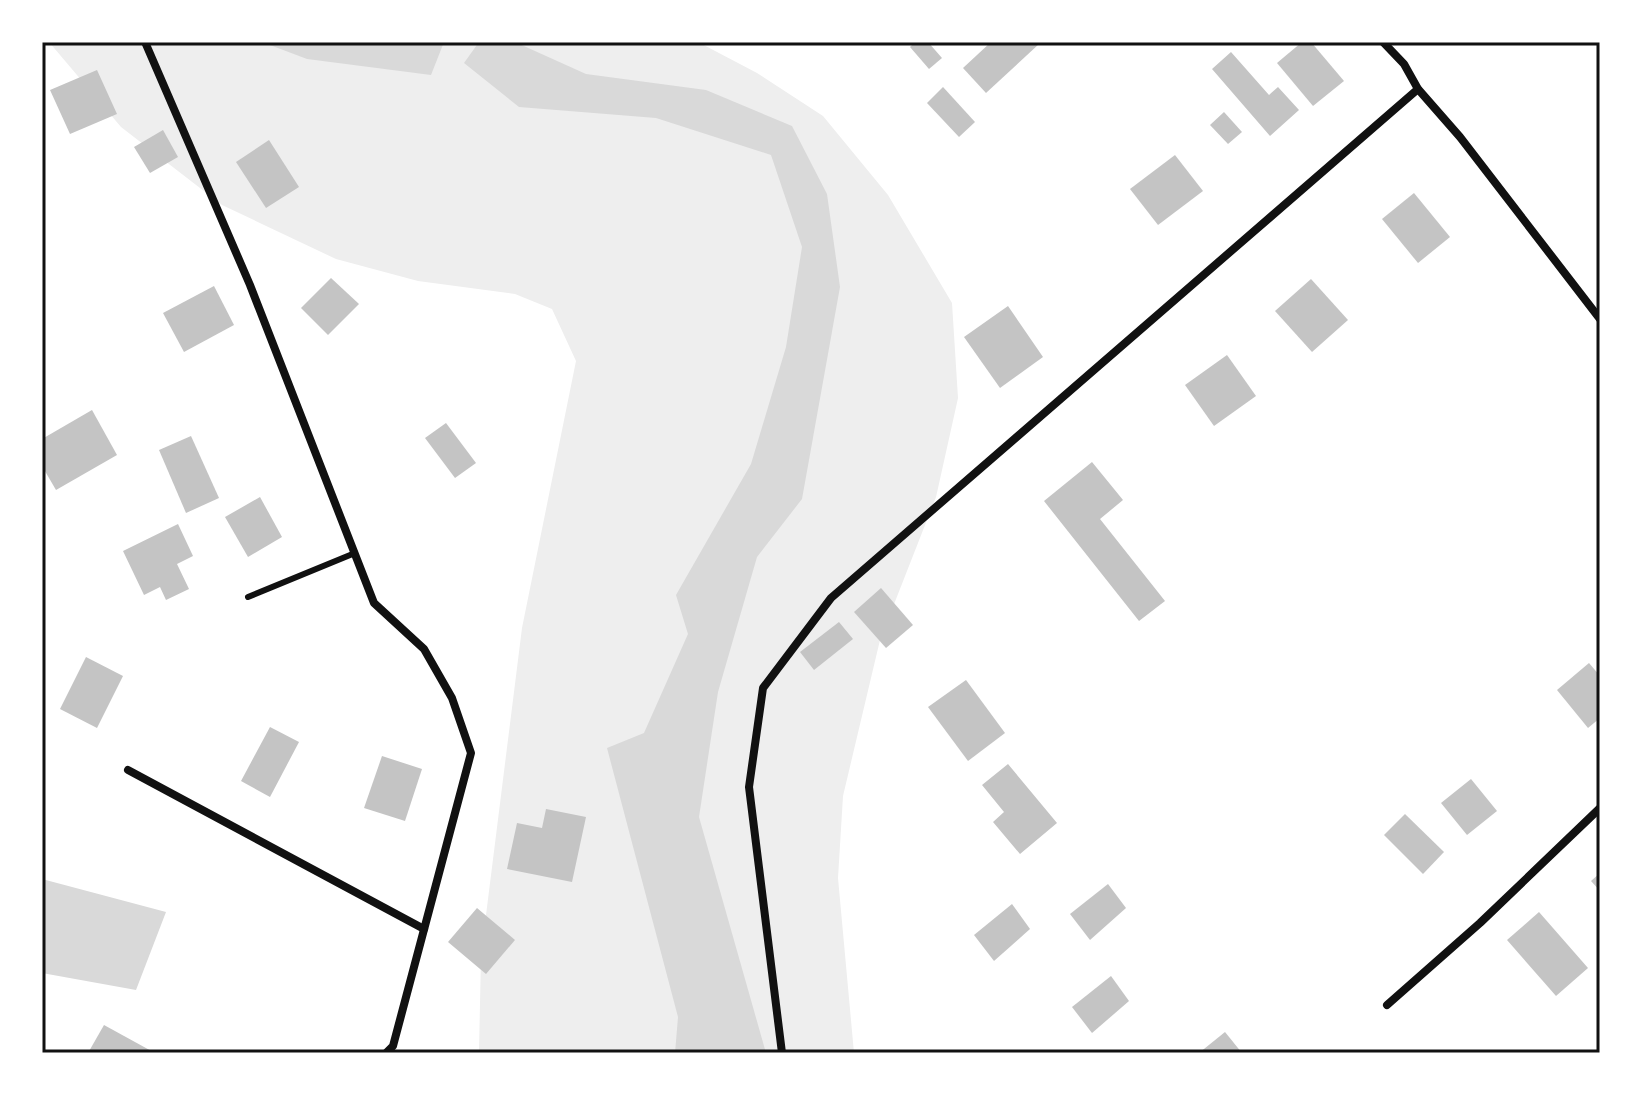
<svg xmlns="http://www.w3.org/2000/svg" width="1642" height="1095" font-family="'Fira Sans Condensed',sans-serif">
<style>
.green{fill:#eee}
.water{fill:#d9d9d9}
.building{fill:#c4c4c4}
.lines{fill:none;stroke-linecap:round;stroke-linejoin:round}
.service{stroke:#111;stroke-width:6}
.minor{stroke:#111;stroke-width:8}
.neatline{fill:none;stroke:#111;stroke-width:3}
</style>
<rect width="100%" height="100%" fill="#fff"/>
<!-- green -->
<path class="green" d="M49,42H698L757,73L823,116L888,195L952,303L958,398L936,497L880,640L843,796L838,878L854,1053H479L481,955L522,628L576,361L552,309L515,294L418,281L336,259L222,205L121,127Z"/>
<!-- water -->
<g class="water">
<path d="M262,42H444L431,75L307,59Z"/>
<path d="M479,42H515L586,74L706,90L792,126L827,194L840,287L802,499L757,557L718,692L699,817L766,1053H675L678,1017L607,748L644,733L688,634L676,595L751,464L786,347L802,247L771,155L656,118L519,107L464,63Z"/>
<path d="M42,879L166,912L136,990L42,973Z"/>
</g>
<!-- building -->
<g class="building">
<path d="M915,42H928L942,58L929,69L910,47Z"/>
<path d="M991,42L1039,44L986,93L963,68Z"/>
<path d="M1302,42H1311L1344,81L1313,106L1277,63Z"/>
<path d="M1231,52L1269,95L1278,87L1299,110L1270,136L1212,69Z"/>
<path d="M97,70L117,114L70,134L50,90Z"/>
<path d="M943,87L975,122L959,137L927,103Z"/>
<path d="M1224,112L1242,132L1228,144L1210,125Z"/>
<path d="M163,130L178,157L150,173L134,147Z"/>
<path d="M269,140L299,187L266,208L236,162Z"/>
<path d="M1175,155L1203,191L1158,225L1130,189Z"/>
<path d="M1414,193L1450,237L1418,263L1382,219Z"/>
<path d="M331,278L359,304L328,335L301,308Z"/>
<path d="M1311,279L1348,320L1312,352L1275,311Z"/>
<path d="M214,286L234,325L184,352L163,313Z"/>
<path d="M1008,306L1043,357L1000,388L964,337Z"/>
<path d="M1227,355L1256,396L1214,426L1185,385Z"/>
<path d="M92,410L117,455L56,490L42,466V439Z"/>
<path d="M446,423L476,463L455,478L425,438Z"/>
<path d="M191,436L219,498L186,513L159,450Z"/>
<path d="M1092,462L1123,500L1100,519L1165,601L1139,621L1044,501Z"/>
<path d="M260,497L282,537L248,557L225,517Z"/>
<path d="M178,524L193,556L177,564L189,589L166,600L160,587L144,595L123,551Z"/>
<path d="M881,588L913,625L886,648L854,612Z"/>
<path d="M839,622L853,639L814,670L800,652Z"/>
<path d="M86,657L123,676L97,728L60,709Z"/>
<path d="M1589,663L1600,676V718L1588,728L1557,690Z"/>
<path d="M966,680L1005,733L968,761L928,707Z"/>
<path d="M270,727L299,742L270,797L241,781Z"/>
<path d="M382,756L422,769L405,821L364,808Z"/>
<path d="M1008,764L1057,823L1020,854L993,822L1004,812L982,785Z"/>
<path d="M1471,779L1497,811L1467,835L1441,803Z"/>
<path d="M546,809L586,817L572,882L507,869L517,823L542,828Z"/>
<path d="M1405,814L1444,852L1423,874L1384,835Z"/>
<path d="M1600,873V891L1591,881Z"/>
<path d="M1108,884L1126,908L1090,940L1070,914Z"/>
<path d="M1012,904L1030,929L994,961L974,935Z"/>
<path d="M477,908L515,940L486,974L448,942Z"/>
<path d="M1539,912L1588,968L1556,996L1507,940Z"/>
<path d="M1111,976L1129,1001L1092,1033L1072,1007Z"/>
<path d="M104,1025L155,1053H88Z"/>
<path d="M1225,1032L1242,1053H1199Z"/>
</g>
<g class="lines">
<!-- service -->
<path class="service" d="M248,597L355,553"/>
<!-- minor -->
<g class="minor">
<path d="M145,42L250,285L374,603L424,649L452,698L471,753L393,1046L386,1053"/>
<path d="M1383,42L1404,64L1418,89L1460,137L1600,319"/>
<path d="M128,770L424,929"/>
<path d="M1387,1005L1480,923L1600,808"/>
<path d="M782,1053L749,787L763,688L831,598L1418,89"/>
</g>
</g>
<!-- border -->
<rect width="1642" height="1095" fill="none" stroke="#ffffff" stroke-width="88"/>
<rect x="44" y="44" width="1554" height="1007" class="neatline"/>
</svg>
